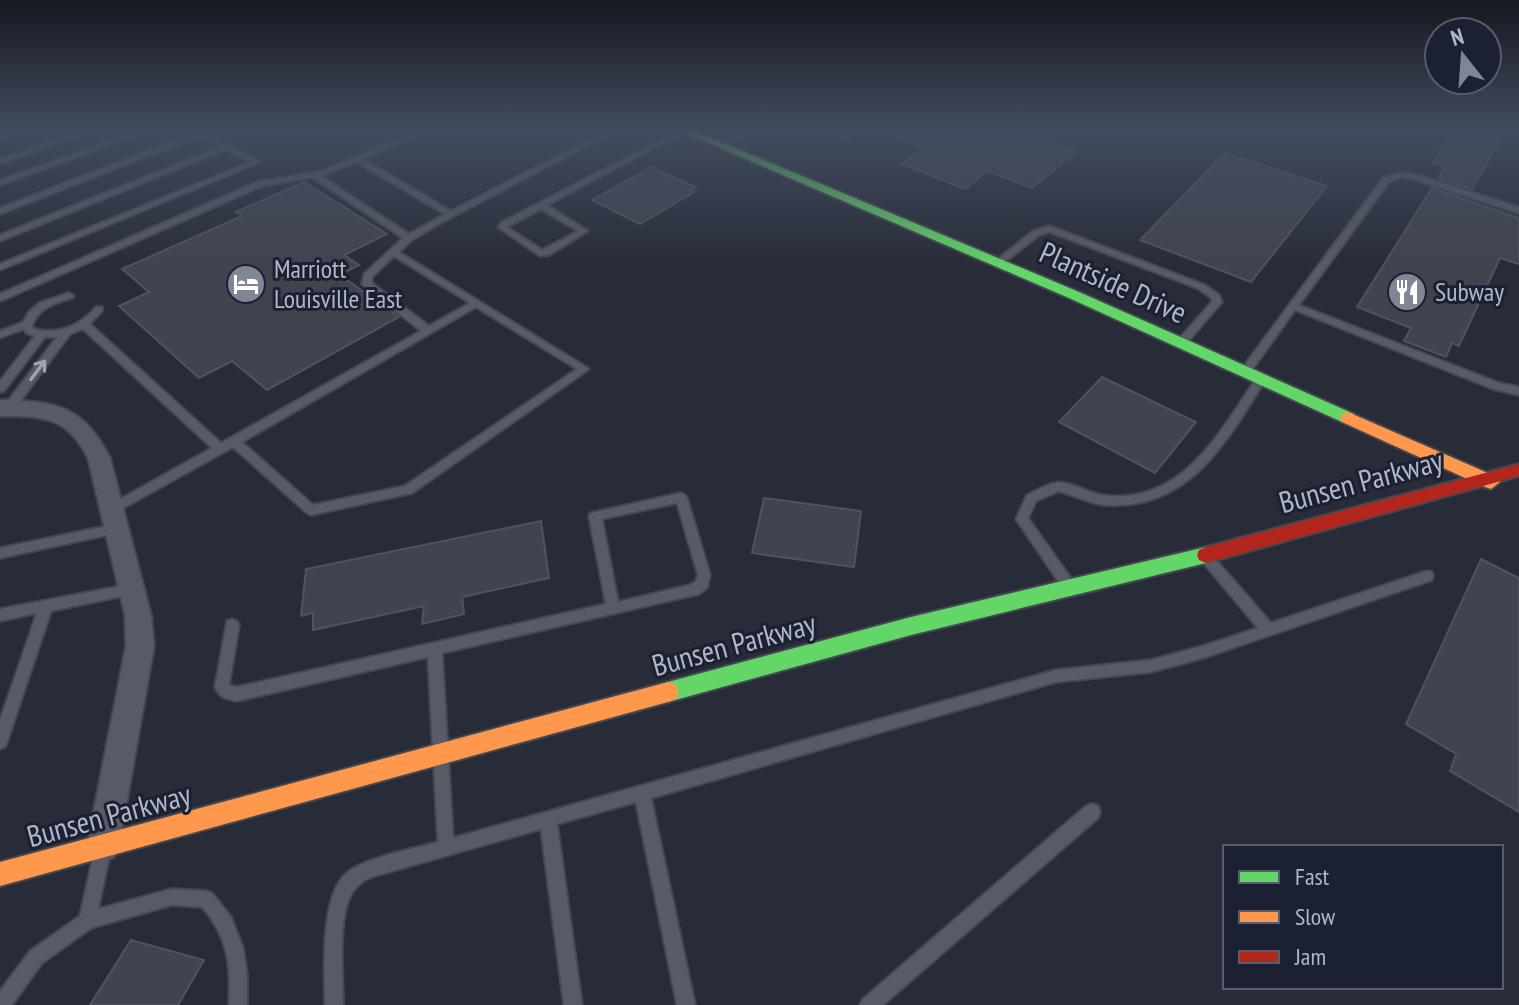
<svg xmlns="http://www.w3.org/2000/svg" width="1519" height="1005" font-family="'PT Sans Narrow',sans-serif">
<style>
.building{fill:#41444e;stroke:#50535f;stroke-width:2}
.lines{fill:none;stroke-linecap:round;stroke-linejoin:round}
.lane-casing{stroke:#444751;stroke-width:4}
.street-casing{stroke:#444751;stroke-width:4}
.fast-casing{stroke:#444751;stroke-width:4}
.slow-casing{stroke:#444751;stroke-width:4}
.jam-casing{stroke:#444751;stroke-width:4}
.lane{fill:#585b65;fill-rule:evenodd}
.street{fill:#585b65;fill-rule:evenodd}
.fast{fill:#63d668;fill-rule:evenodd}
.slow{fill:#ff974d;fill-rule:evenodd}
.jam{fill:#b3261e;fill-rule:evenodd}
.oneway{stroke:#9fa4b5}
.labels{text-anchor:middle;stroke-width:6;stroke-linejoin:round;paint-order:stroke}
.far-poi-label{font-size:26px;fill:#b1b6c9;stroke:#1b2032;text-anchor:start}
.street-label{font-size:30px;fill:#b1b6c9;stroke:#1b2032}
</style>
<rect width="100%" height="100%" fill="#282c38"/>
<!-- building -->
<g class="building">
<path d="M878,129H1009L1076,152L1032,188L987,171L965,189L902,164L924,148Z"/>
<path d="M1455,129H1506L1472,189L1438,178L1446,166L1433,163Z"/>
<path d="M1225,153L1327,186L1251,282L1140,240Z"/>
<path d="M651,167L696,187L690,190L694,192L640,224L592,200Z"/>
<path d="M304,182L387,234L344,255L359,265L340,275L399,317L267,390L232,361L199,378L119,306L149,292L122,269L242,216L236,212Z"/>
<path d="M1432,188L1519,218V264L1500,258L1459,346L1452,343L1446,357L1404,341L1411,328L1357,307Z"/>
<path d="M1102,377L1196,422L1155,473L1059,422Z"/>
<path d="M764,498L861,511L854,567L752,553Z"/>
<path d="M541,521L549,578L462,597L464,614L422,624L424,606L313,630V613L301,616L306,569Z"/>
<path d="M1481,559L1519,578V812L1450,771L1456,754L1406,724Z"/>
<path d="M131,940L204,960L178,1005H90Z"/>
</g>
<g class="lines">
<!-- lane casing -->
<g class="lane-casing">
<g id="lane">
<path d="M21,129H31L0,140V135Z"/>
<path d="M88,129H98L0,164V159Z"/>
<path d="M143,129H153L0,185V180Z"/>
<path d="M194,129H202L260,162L0,270V264L250,162L227,149L0,241V235L222,146L202,135L0,214V208L196,132Z"/>
<path d="M421,129H431L363,159L451,211L610,129H619L437,225L412,240L399,252L589,369L412,493L311,515L307,513L233,447L116,512H108L106,509L108,506L212,448L83,329L70,334L13,411H5L4,408L5,405L57,337H45L4,391L0,392V381L35,336L26,333L24,329L0,338V331L23,322L29,312L39,303L69,293L74,296L72,298C55,303 38,308 32,326L34,329C58,335 80,326 96,307H102V311L90,324L221,443L421,331L362,284L364,274L403,238L312,177L262,186L3,300L0,301V294L257,182L322,171ZM356,162L445,214L409,234L321,176ZM394,256L470,303L429,326L372,283V277ZM476,307L577,369L405,486L313,505L242,442Z"/>
<path d="M681,129L688,130L547,205L588,231L549,255L540,256L498,227L502,222ZM541,209L578,231L542,250L507,227Z"/>
<path d="M746,129H755L723,147L716,145Z"/>
<path d="M822,129H832L850,137L843,139Z"/>
<path d="M1401,173L1417,175L1519,207V213L1413,179L1402,177L1389,182L1299,305L1499,383L1519,387V395L1493,389L1295,310L1249,374H1241L1240,372L1241,370L1383,178Z"/>
<path d="M1050,226L1205,285L1219,295L1222,302L1185,345H1177V341L1212,302L1211,298L1199,289L1050,232L1039,235L1001,265H995L993,263L1033,231Z"/>
<path d="M1261,375L1266,379C1227,441 1190,510 1106,505C1090,504 1074,495 1059,491L1036,501L1028,518L1077,587L1075,591L1070,592L1065,591L1016,519L1027,495C1036,491 1046,485 1055,483C1067,480 1089,493 1102,495C1181,507 1220,432 1257,377Z"/>
<path d="M681,493L685,495L687,498L710,575L707,588L699,594L442,653L453,838L1056,670L1151,660L1203,646L1258,628L1201,560L1199,556L1201,552H1209L1271,623L1427,571L1432,572L1433,576L1432,580L1203,658L1151,672L1056,682L651,798L695,1005H677L636,802L557,824L582,1005H564L541,829L371,877C363,881 357,885 352,893C337,918 343,976 343,1005H325C325,972 319,894 348,872C368,857 413,849 438,842L428,657L237,701C226,699 220,698 215,687L227,621L232,619L237,621L239,625L229,685L237,687L606,604L589,516L591,513ZM677,503L698,575L696,581L690,585L618,602L602,519Z"/>
<path d="M117,524L121,526L123,529L121,532L0,558V548Z"/>
<path d="M132,584L137,585L139,589L137,593L51,611L7,742L5,747L0,749V720L37,613L0,621V609Z"/>
<path d="M1092,804L1098,806L1100,812L1098,818L883,1005H860L863,999L1086,806Z"/>
<path d="M102,845L108,847L110,853L98,909L172,889L206,891L212,893L231,917L243,948L247,975V1005H229C231,966 229,938 202,907L172,905L91,928L42,963L12,1005H0V991L30,951L80,916L94,853L96,847Z"/>
</g>
</g>
<!-- street casing -->
<g class="street-casing">
<path id="street" d="M0,400C56,401 84,406 110,458L151,615L154,646L119,846L114,857L103,862L92,857L87,846L126,646L125,615L88,458C67,416 42,416 0,416Z"/>
</g>
<!-- fast casing -->
<g class="fast-casing">
<g id="fast">
<path d="M676,129H690L1079,292L1354,414L1356,418L1354,422H1342L1069,298Z"/>
<path d="M1206,547L1213,550L1215,555L1213,560L1206,563L911,635L668,702L660,699L657,692L660,685L668,682L911,617Z"/>
</g>
</g>
<!-- slow casing -->
<g class="slow-casing">
<g id="slow">
<path d="M1348,412L1497,477L1500,482L1491,489L1485,487L1342,422L1340,418L1342,414Z"/>
<path d="M668,682L676,685L679,692L676,699L668,702L0,886V862Z"/>
</g>
</g>
<!-- jam casing -->
<g class="jam-casing">
<path id="jam" d="M1519,464V476L1206,563L1199,560L1197,555L1199,550L1206,547Z"/>
</g>
<!-- lane -->
<use href="#lane" class="lane"/>
<!-- street -->
<use href="#street" class="street"/>
<!-- fast -->
<use href="#fast" class="fast"/>
<!-- slow -->
<use href="#slow" class="slow"/>
<!-- jam -->
<use href="#jam" class="jam"/>
</g>
<!-- one-way arrows -->
<defs><path id="oneway-shaft" d="M-6 0H5M1.5-3L5.5 0L1.5 3" fill="none" stroke-width="1.6" stroke-linecap="round" stroke-linejoin="round" transform="scale(2)"/></defs>
<use class="oneway" href="#oneway-shaft" transform="translate(38 370) rotate(-53)"/>
<!-- sky -->
<linearGradient id="sky" x2="0" y2="1"><stop stop-color="#16181f"/><stop offset="0.48" stop-color="#424b5e"/><stop offset="1" stop-color="#424b5e" stop-opacity="0"/></linearGradient>
<rect width="1519" height="269" fill="url(#sky)"/>
<!-- icons -->
<defs>
<g id="hotel-disc" transform="scale(2)"><circle r="9.5" fill="#818696" stroke="#1b2032"/><path d="M-6-4.5h1.5V1H6V5H4.5V3h-9V5H-6ZM-4 0a1.8 1.8 0 1 1 3.6 0ZM.5 0V-2.5h3Q6-2.5 6 0Z" fill="#fff"/></g>
<g id="restaurant-disc" transform="scale(2)"><circle r="9.5" fill="#818696" stroke="#1b2032"/><path d="M-5-6h1v4h1v-4h1v4h1v-4h1v5L-1.5 .5V6h-2V.5L-5-1ZM5-6V6H3V1.5H1.5Q1.5-4 5-6Z" fill="#fff"/></g>
</defs>
<g fill-rule="evenodd">
<use href="#hotel-disc" x="246" y="284"/>
<use href="#restaurant-disc" x="1407" y="292"/>
</g>
<g class="labels">
<!-- far-poi labels -->
<g class="far-poi-label">
<text x="274" y="278">Marriott<tspan x="274" dy="30">Louisville East</tspan></text>
<text x="1435" y="301">Subway</text>
</g>
<!-- street labels -->
<g class="street-label">
<text transform="translate(1113 283) rotate(24)" y="10">Plantside Drive</text>
<text transform="translate(1361 482) rotate(-15)" y="10">Bunsen Parkway</text>
<text transform="translate(734 645) rotate(-15)" y="10">Bunsen Parkway</text>
<text transform="translate(109 816) rotate(-15)" y="10">Bunsen Parkway</text>
</g>
</g>
<!-- legend -->
<rect x="1223" y="845" width="280" height="144" fill="#1b2032" stroke="#575c6e" stroke-width="2"/>
<rect x="1239" y="871" width="40" height="12" fill="#63d668" stroke="#575c6e" stroke-width="2"/>
<text x="1295" y="885" font-size="24" fill="#b1b6c9">Fast</text>
<rect x="1239" y="911" width="40" height="12" fill="#ff974d" stroke="#575c6e" stroke-width="2"/>
<text x="1295" y="925" font-size="24" fill="#b1b6c9">Slow</text>
<rect x="1239" y="951" width="40" height="12" fill="#b3261e" stroke="#575c6e" stroke-width="2"/>
<text x="1295" y="965" font-size="24" fill="#b1b6c9">Jam</text>
<!-- north arrow -->
<g transform="translate(1463 56) rotate(343)"><circle r="38" fill="#1b2032" stroke="#575c6e" stroke-width="2"/>
<path d="M0-6L14 30L0 20L-14 30Z" fill="#818696"/>
<text y="-12" font-size="22" font-weight="bold" text-anchor="middle" fill="#b1b6c9">N</text>
</g>
</svg>
